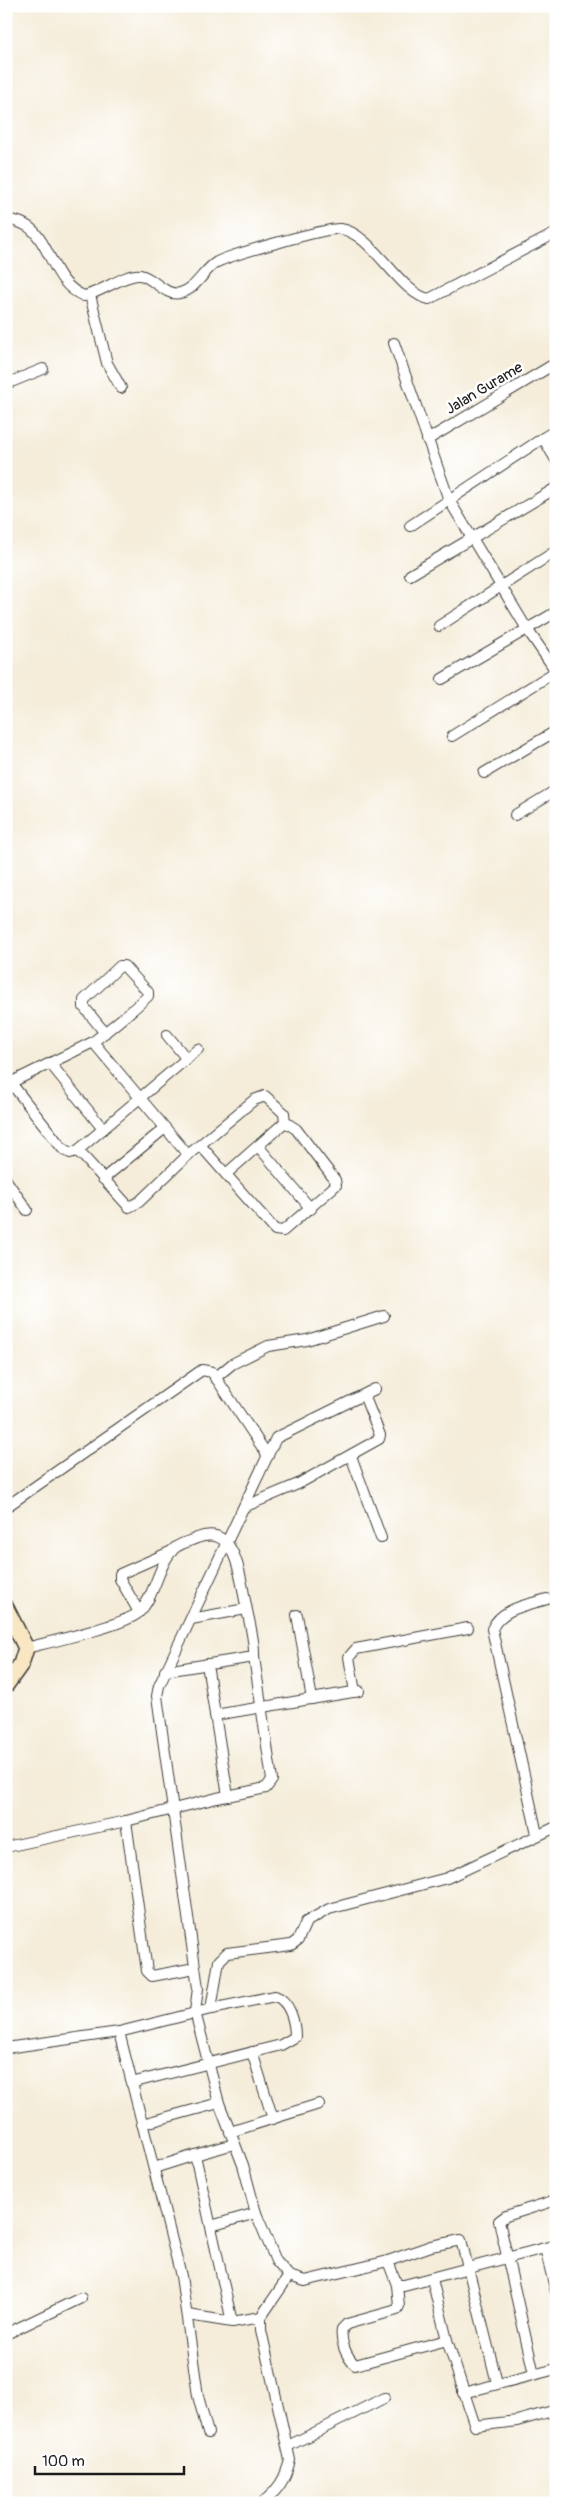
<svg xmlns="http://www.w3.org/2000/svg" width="562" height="2509" font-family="Pangolin,sans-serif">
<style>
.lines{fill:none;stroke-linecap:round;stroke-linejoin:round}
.street-casing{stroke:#3d3b38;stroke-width:12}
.secondary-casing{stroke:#3d3b38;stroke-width:18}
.street{stroke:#fff;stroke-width:10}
.secondary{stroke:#f9e7c3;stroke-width:15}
.labels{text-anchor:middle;stroke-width:5;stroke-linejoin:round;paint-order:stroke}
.street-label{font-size:15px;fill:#1c1c1c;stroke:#fff}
</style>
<rect width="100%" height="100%" fill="#fff"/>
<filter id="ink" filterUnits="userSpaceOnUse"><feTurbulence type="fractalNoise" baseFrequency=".02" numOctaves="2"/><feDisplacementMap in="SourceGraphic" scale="10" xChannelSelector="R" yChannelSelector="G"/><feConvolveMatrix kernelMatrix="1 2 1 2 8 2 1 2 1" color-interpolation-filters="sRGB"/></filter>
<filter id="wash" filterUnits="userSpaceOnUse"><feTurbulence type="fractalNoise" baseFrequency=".0096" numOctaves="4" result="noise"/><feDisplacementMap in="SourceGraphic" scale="20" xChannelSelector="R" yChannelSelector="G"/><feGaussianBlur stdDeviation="1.12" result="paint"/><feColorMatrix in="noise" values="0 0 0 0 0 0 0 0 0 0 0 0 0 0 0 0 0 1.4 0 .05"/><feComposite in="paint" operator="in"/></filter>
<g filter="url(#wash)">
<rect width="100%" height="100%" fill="#f5edda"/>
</g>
<g filter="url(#ink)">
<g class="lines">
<!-- street casing -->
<g class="street-casing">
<g id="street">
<path d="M6,220C53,221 44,280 84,296C100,293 126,273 140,275C153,277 166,297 180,293C197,289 203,270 217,262C231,255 328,227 341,229C372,233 400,294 429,299L556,233"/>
<path d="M90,295L107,363L121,388"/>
<path d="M394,343L449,500L527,629L556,671"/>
<path d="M6,384L43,369"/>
<path d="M556,430L543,438L556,460"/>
<path d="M427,440L556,363"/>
<path d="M410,526L543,438"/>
<path d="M410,575L556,488"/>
<path d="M439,626L556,551"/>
<path d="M442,679L556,612"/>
<path d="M452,736L555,672"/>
<path d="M484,773L556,731"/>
<path d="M515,815L556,790"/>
<path d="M167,1035L187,1059"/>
<path d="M93,1042C112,1027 131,1012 148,996V992L124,966H120L84,1000V1007L105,1033"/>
<path d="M50,1063L103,1129"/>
<path d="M11,1083L62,1148L70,1153L77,1151L84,1157L129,1207L139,1202L188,1155"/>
<path d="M6,1085L93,1042L188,1155L254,1100L265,1096L284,1113L285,1122L226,1174"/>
<path d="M201,1146L275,1230L283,1231L336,1185L335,1180L296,1129L285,1122"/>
<path d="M258,1146L311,1209"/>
<path d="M77,1151L198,1049"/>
<path d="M103,1179L165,1128"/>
<path d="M6,1180L27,1210"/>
<path d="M215,1378L232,1364L268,1346L307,1340L384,1316"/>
<path d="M375,1389L276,1438L159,1686L157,1696L198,1988L195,2012L219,2103L243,2165L256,2213L276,2261L289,2276L305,2281L388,2261L397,2285H404L556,2245"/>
<path d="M351,1456L381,1538"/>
<path d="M6,1507L202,1370L212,1372L268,1456"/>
<path d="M244,1507L298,1484L379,1439L380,1435L364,1395"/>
<path d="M139,1612L120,1579V1574L172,1551"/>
<path d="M297,1615L312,1699"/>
<path d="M191,1619L246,1609"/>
<path d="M26,1648C50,1642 122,1626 138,1613C156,1597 158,1561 176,1547C182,1543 190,1541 197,1538C237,1523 240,1578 246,1605C249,1622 255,1640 254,1657"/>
<path d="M207,1664L228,1796"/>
<path d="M355,1692L349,1657L356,1649L468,1628"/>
<path d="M215,1715L359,1691"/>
<path d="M126,1821L147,1971L152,1976L195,1968"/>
<path d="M537,1834L492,1629C501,1608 528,1605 547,1599"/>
<path d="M6,1847L126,1821L217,1798L266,1788L272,1780L254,1657L165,1671"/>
<path d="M119,2032L181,2276L198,2396L208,2433"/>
<path d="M6,2048L119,2032L211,2009L219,1961L227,1953L291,1945L298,1940L306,1922L329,1909L447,1878L556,1827"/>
<path d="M252,2052L273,2119"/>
<path d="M131,2083L281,2045L295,2037C295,2022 290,2001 275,1996L211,2009"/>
<path d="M142,2124L219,2103"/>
<path d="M230,2132L319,2104"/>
<path d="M154,2168L195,2155"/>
<path d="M211,2226L256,2213"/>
<path d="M545,2248L556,2292"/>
<path d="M388,2261L431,2246L461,2240L497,2383"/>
<path d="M432,2279L447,2340L475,2426L517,2421L556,2410"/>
<path d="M397,2285L399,2306L397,2310L347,2324L342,2329C340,2342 346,2356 355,2365L447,2340"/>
<path d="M188,2315L232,2322L261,2317"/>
<path d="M232,2322L195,2155L234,2144"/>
<path d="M6,2334L81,2298"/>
<path d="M534,2374L499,2221L506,2216L556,2200"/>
<path d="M463,2393L556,2369"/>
<path d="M288,2446L384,2398"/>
<path d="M262,2503C278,2490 285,2480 290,2460L261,2330V2317L289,2276"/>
</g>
</g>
<!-- secondary casing -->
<g class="secondary-casing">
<path id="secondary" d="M6,1608L26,1648L21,1664L6,1685"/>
</g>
<!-- street -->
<use href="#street" class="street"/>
<!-- secondary -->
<use href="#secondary" class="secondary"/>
</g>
</g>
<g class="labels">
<!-- street labels -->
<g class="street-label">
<text transform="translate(484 388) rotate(-31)" y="5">Jalan Gurame</text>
</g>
</g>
<!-- margin -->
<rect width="562" height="2509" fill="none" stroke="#fff" stroke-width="25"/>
<!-- scale -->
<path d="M35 2466v8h149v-8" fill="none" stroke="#1c1c1c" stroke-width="2.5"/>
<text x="42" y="2466" font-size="15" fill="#1c1c1c" stroke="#ffffff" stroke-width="4" paint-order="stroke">100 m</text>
</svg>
